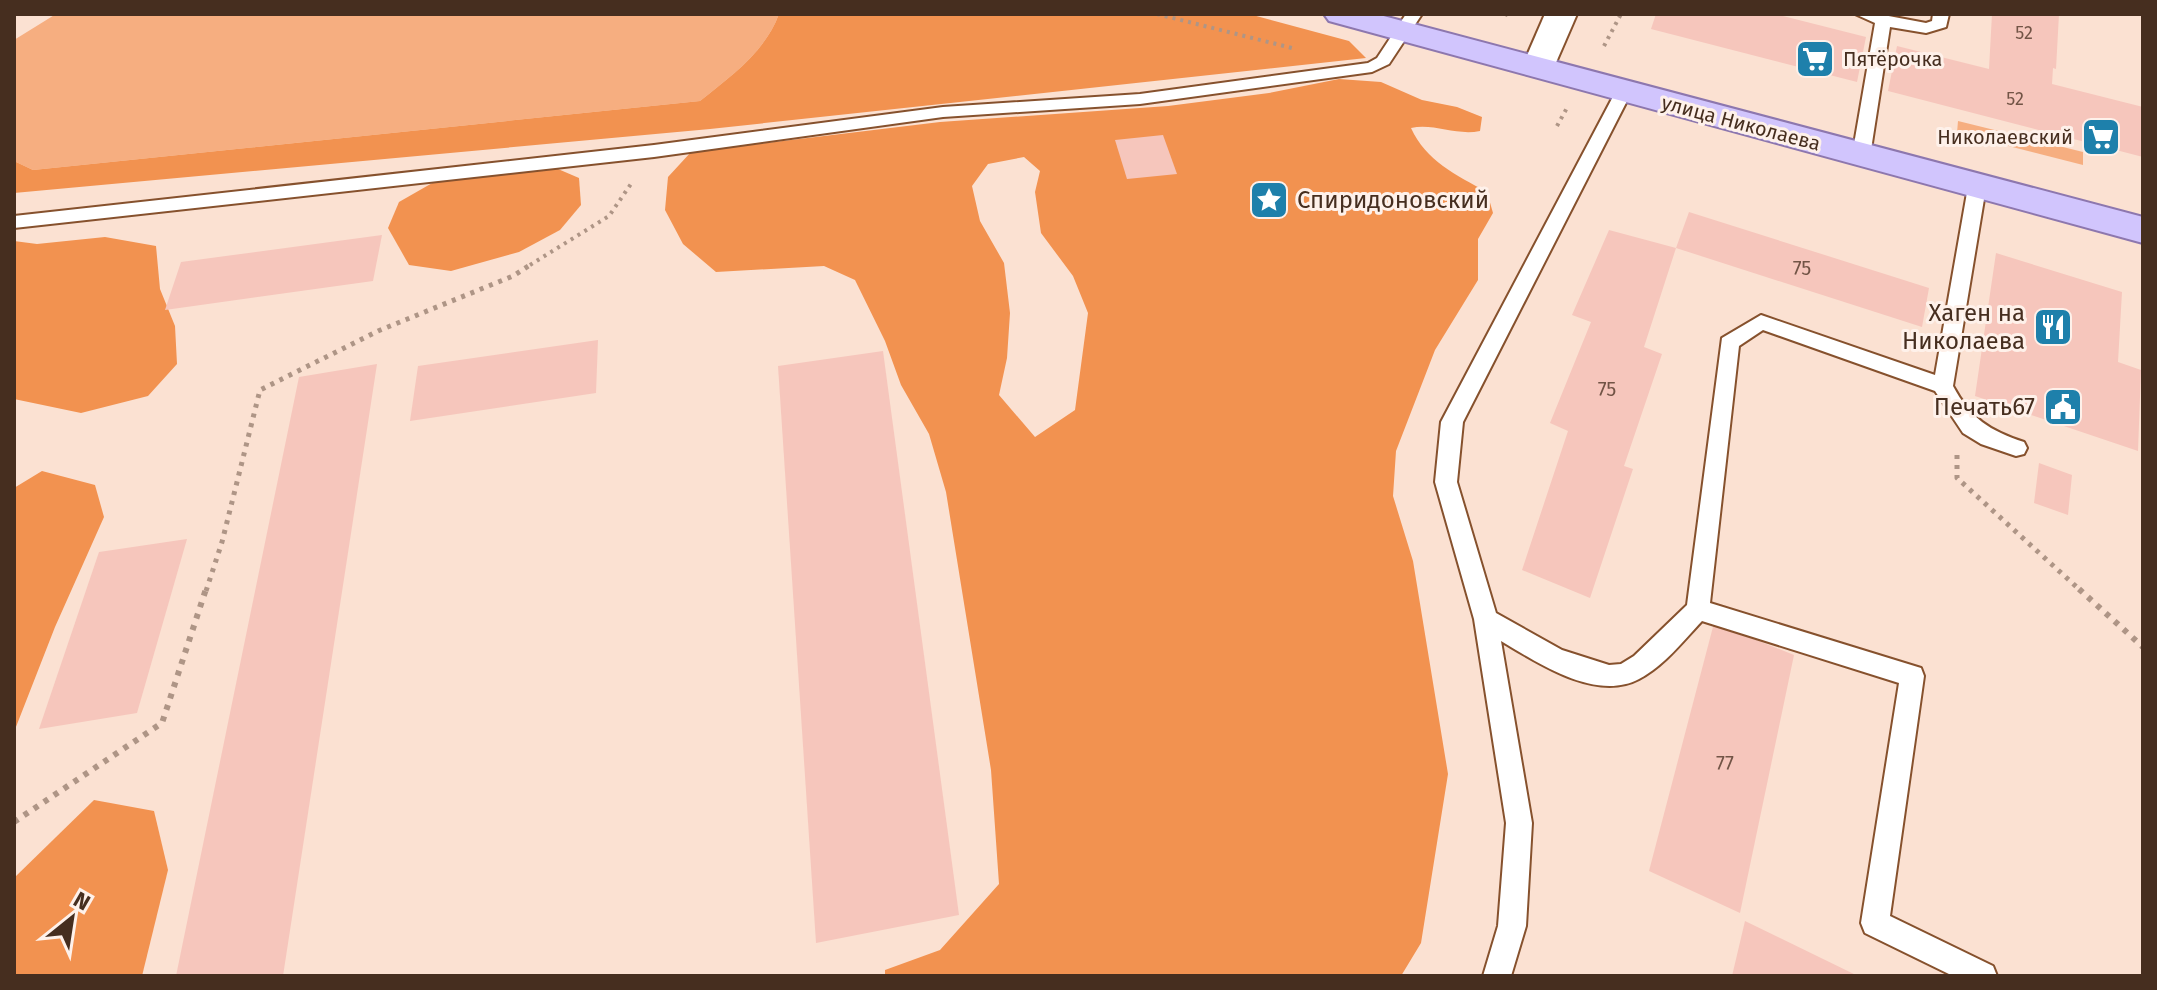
<svg xmlns="http://www.w3.org/2000/svg" width="2157" height="990" font-family="'Fira Sans',sans-serif">
<style>
.green{fill:#f6ae80}
.forest{fill:#f29250;fill-rule:evenodd}
.building{fill:#f6c6bc}
.lines{fill:none;stroke-linecap:round;stroke-linejoin:round}
.service-casing{stroke:#86512d;stroke-width:4}
.tertiary-casing{stroke:#86512d;stroke-width:4}
.primary-casing{stroke:#8d77ae;stroke-width:4}
.path-far2{stroke:#ae9586;stroke-width:4;stroke-dasharray:3 5;stroke-linecap:butt}
.path-far1{stroke:#ae9586;stroke-width:5;stroke-dasharray:4 6;stroke-linecap:butt}
.path{stroke:#ae9586;stroke-width:6;stroke-dasharray:5 7;stroke-linecap:butt}
.service{fill:#fff;fill-rule:evenodd}
.tertiary{fill:#fff;fill-rule:evenodd}
.primary{fill:#d1c5fd;fill-rule:evenodd}
.labels{text-anchor:middle;stroke-width:6;stroke-linejoin:round;paint-order:stroke}
.far-number-label{font-size:18px;fill:#725446}
.far-poi-label{font-size:20px;fill:#462e1f;stroke:#fef1ea;text-anchor:start}
.far-street-label{font-size:20px;fill:#462e1f;stroke:#fef1ea}
.number-label{font-size:20px;fill:#725446}
.poi-label{font-size:24px;fill:#462e1f;stroke:#fef1ea;text-anchor:end}
</style>
<rect width="100%" height="100%" fill="#fbe1d2"/>
<!-- green -->
<g class="green">
<path d="M56,14H779C765,52 731,76 700,101L33,170L14,161V40Z"/>
<path d="M1958,121L2083,152V165L1957,133Z"/>
</g>
<!-- forest -->
<g class="forest">
<path d="M779,14H1249L1349,41L1366,58L710,129L14,193V161L33,170L700,101C731,76 765,52 779,14Z"/>
<path d="M1339,79L1381,82L1422,100L1457,107L1482,117L1480,131C1456,136 1434,123 1411,128C1426,161 1456,175 1487,192L1493,213L1478,239V280L1435,350L1396,451L1393,496L1413,561L1448,774L1421,943L1401,976H885V970L940,950L999,884L991,770L946,492L929,434L901,385L885,341L855,280L824,266L716,272L683,244L665,210L668,177L691,152L940,122L1168,106L1269,93ZM1024,157L1040,171L1035,192L1041,233L1073,276L1088,313L1075,410L1035,437L999,395L1007,358L1010,313L1004,263L980,221L972,186L988,164Z"/>
<path d="M558,169L579,178L581,205L560,230L519,252L451,271L409,265L388,228L399,202L434,182Z"/>
<path d="M105,237L156,246L160,289L175,326L177,364L148,396L81,413L14,399V241L37,244Z"/>
<path d="M42,471L95,485L104,517L55,627L14,732V488Z"/>
<path d="M94,800L154,811L168,870L142,976H14V878Z"/>
</g>
<!-- building -->
<g class="building">
<path d="M1656,14H1775L1866,37L1857,82L1651,29Z"/>
<path d="M1992,14H2059L2056,69L2053,68L2052,84L2143,107V157L1888,91L1897,46L1989,69Z"/>
<path d="M1163,135L1177,174L1127,179L1115,140Z"/>
<path d="M1689,212L1929,288L1922,327L1676,248Z"/>
<path d="M1609,230L1676,248L1644,347L1662,354L1624,466L1633,469L1590,598L1522,570L1568,431L1550,423L1591,322L1572,315Z"/>
<path d="M382,235L373,281L165,310L181,262Z"/>
<path d="M1996,253L2122,292L2118,362L2141,370L2138,451L1975,396Z"/>
<path d="M598,340L596,393L410,421L418,366Z"/>
<path d="M883,351L959,915L816,943L778,366Z"/>
<path d="M377,364L283,976H176L299,377Z"/>
<path d="M2039,463L2072,475L2068,515L2034,503Z"/>
<path d="M187,539L137,713L39,729L99,552Z"/>
<path d="M1714,623L1794,655L1740,913L1649,871Z"/>
<path d="M1745,921L1858,976H1732Z"/>
</g>
<g class="lines">
<!-- service casing -->
<g class="service-casing">
<g id="service">
<path d="M1406,14H1422L1389,64L1372,72L1140,104L943,117L654,157L14,228V216L654,145L943,107L1140,94L1368,63L1377,58Z"/>
<path d="M1855,14H1878L1926,23L1932,21L1933,14H1949L1946,27L1926,33L1890,27L1870,156L1861,162L1852,156L1875,23Z"/>
<path d="M1624,86L1632,91L1463,422L1457,482L1496,613L1562,650L1609,665L1621,664L1634,656L1687,605L1722,338L1761,315L1935,375L1968,187L1977,181L1983,183L1986,187L1953,386C1970,418 1990,431 2024,442L2027,448L2024,454L2016,456L1981,444L1963,433L1935,391L1763,330L1739,346L1710,603L1921,668L1924,676L1890,916L1993,966L1997,976H1953L1865,933L1861,923L1899,683L1702,621C1683,641 1664,666 1639,679C1596,702 1538,663 1501,641L1532,823L1526,926L1511,976H1483L1498,926L1506,823L1474,619L1435,482L1441,422L1616,91Z"/>
</g>
</g>
<!-- tertiary casing -->
<g class="tertiary-casing">
<path id="tertiary" d="M1545,14H1577L1554,67L1550,74L1538,77L1526,74L1522,67Z"/>
</g>
<!-- primary casing -->
<g class="primary-casing">
<path id="primary" d="M1324,14H1376L2143,217V243L1329,21Z"/>
</g>
<!-- path-far2 -->
<g class="path-far2">
<path d="M1157,14L1296,49"/>
<path d="M1505,14L1512,17"/>
<path d="M1604,46L1621,14"/>
<path d="M1557,126L1568,106"/>
<path d="M530,265L609,216L633,181"/>
</g>
<!-- path-far1 -->
<g class="path-far1">
<path d="M1957,455V478L2081,591"/>
<path d="M206,591L222,542L260,390L378,331L513,276L533,263"/>
</g>
<!-- path -->
<g class="path">
<path d="M2079,589L2143,647"/>
<path d="M14,822L162,723L206,589"/>
</g>
<!-- service -->
<use href="#service" class="service"/>
<!-- tertiary -->
<use href="#tertiary" class="tertiary"/>
<!-- primary -->
<use href="#primary" class="primary"/>
</g>
<!-- icons -->
<defs>
<g id="supermarket-square" transform="scale(2)"><rect x="-9" y="-9" width="18" height="18" rx="4" fill="#1e80ab" stroke="#fef1ea"/><path d="M-6-5.5h2.5l.6 2H6L4.5 2H-2.5L-4.4-4H-6ZM-1.5 3.2a1.3 1.3 0 1 0 .1 0ZM3 3.2a1.3 1.3 0 1 0 .1 0Z" fill="#fff"/></g>
<g id="sight-square" transform="scale(2)"><rect x="-9" y="-9" width="18" height="18" rx="4" fill="#1e80ab" stroke="#fef1ea"/><path d="M0-6L1.8-2.2L6-1.7L2.9 1.2L3.7 5.4L0 3.3L-3.7 5.4L-2.9 1.2L-6-1.7L-1.8-2.2Z" fill="#fff"/></g>
<g id="restaurant-square" transform="scale(2)"><rect x="-9" y="-9" width="18" height="18" rx="4" fill="#1e80ab" stroke="#fef1ea"/><path d="M-5-6h1v4h1v-4h1v4h1v-4h1v5L-1.5 .5V6h-2V.5L-5-1ZM5-6V6H3V1.5H1.5Q1.5-4 5-6Z" fill="#fff"/></g>
<g id="civic-square" transform="scale(2)"><rect x="-9" y="-9" width="18" height="18" rx="4" fill="#1e80ab" stroke="#fef1ea"/><path d="M-.6-6.5H3V-4.5H.6V-3L4-1V1h2V6H-6V1h2V-1L-.6-3ZM-1.2 2.5V6h2.4V2.5Z" fill="#fff"/></g>
</defs>
<g fill-rule="evenodd">
<use href="#supermarket-square" x="1815" y="59"/>
<use href="#supermarket-square" x="2101" y="137"/>
<use href="#sight-square" x="1269" y="200"/>
<use href="#restaurant-square" x="2053" y="327"/>
<use href="#civic-square" x="2063" y="407"/>
</g>
<g class="labels">
<!-- far-number labels -->
<g class="far-number-label">
<text x="2024" y="39">52</text>
<text x="2015" y="105">52</text>
</g>
<!-- far-poi labels -->
<g class="far-poi-label">
<text x="1843" y="66">Пятёрочка</text>
<text x="2073" y="144" text-anchor="end">Николаевский</text>
</g>
<!-- far-street labels -->
<g class="far-street-label">
<text transform="translate(1741 123) rotate(15)" y="7">улица Николаева</text>
</g>
<!-- number labels -->
<g class="number-label">
<text x="1802" y="275">75</text>
<text x="1607" y="396">75</text>
<text x="1725" y="770">77</text>
</g>
<!-- poi labels -->
<g class="poi-label">
<text x="1297" y="208" text-anchor="start">Спиридоновский</text>
<text x="2025" y="321">Хаген на<tspan x="2025" dy="28">Николаева</tspan></text>
<text x="2035" y="415">Печать67</text>
</g>
</g>
<!-- border -->
<rect width="2157" height="990" fill="none" stroke="#462e1f" stroke-width="32"/>
<!-- north arrow -->
<g transform="translate(72 918) rotate(30)" stroke="#fef1ea" stroke-width="6" paint-order="stroke">
<path d="M0-6L14 30L0 20L-14 30Z" fill="#462e1f"/>
<text y="-12" font-size="22" font-weight="bold" text-anchor="middle" fill="#462e1f">N</text>
</g>
</svg>
